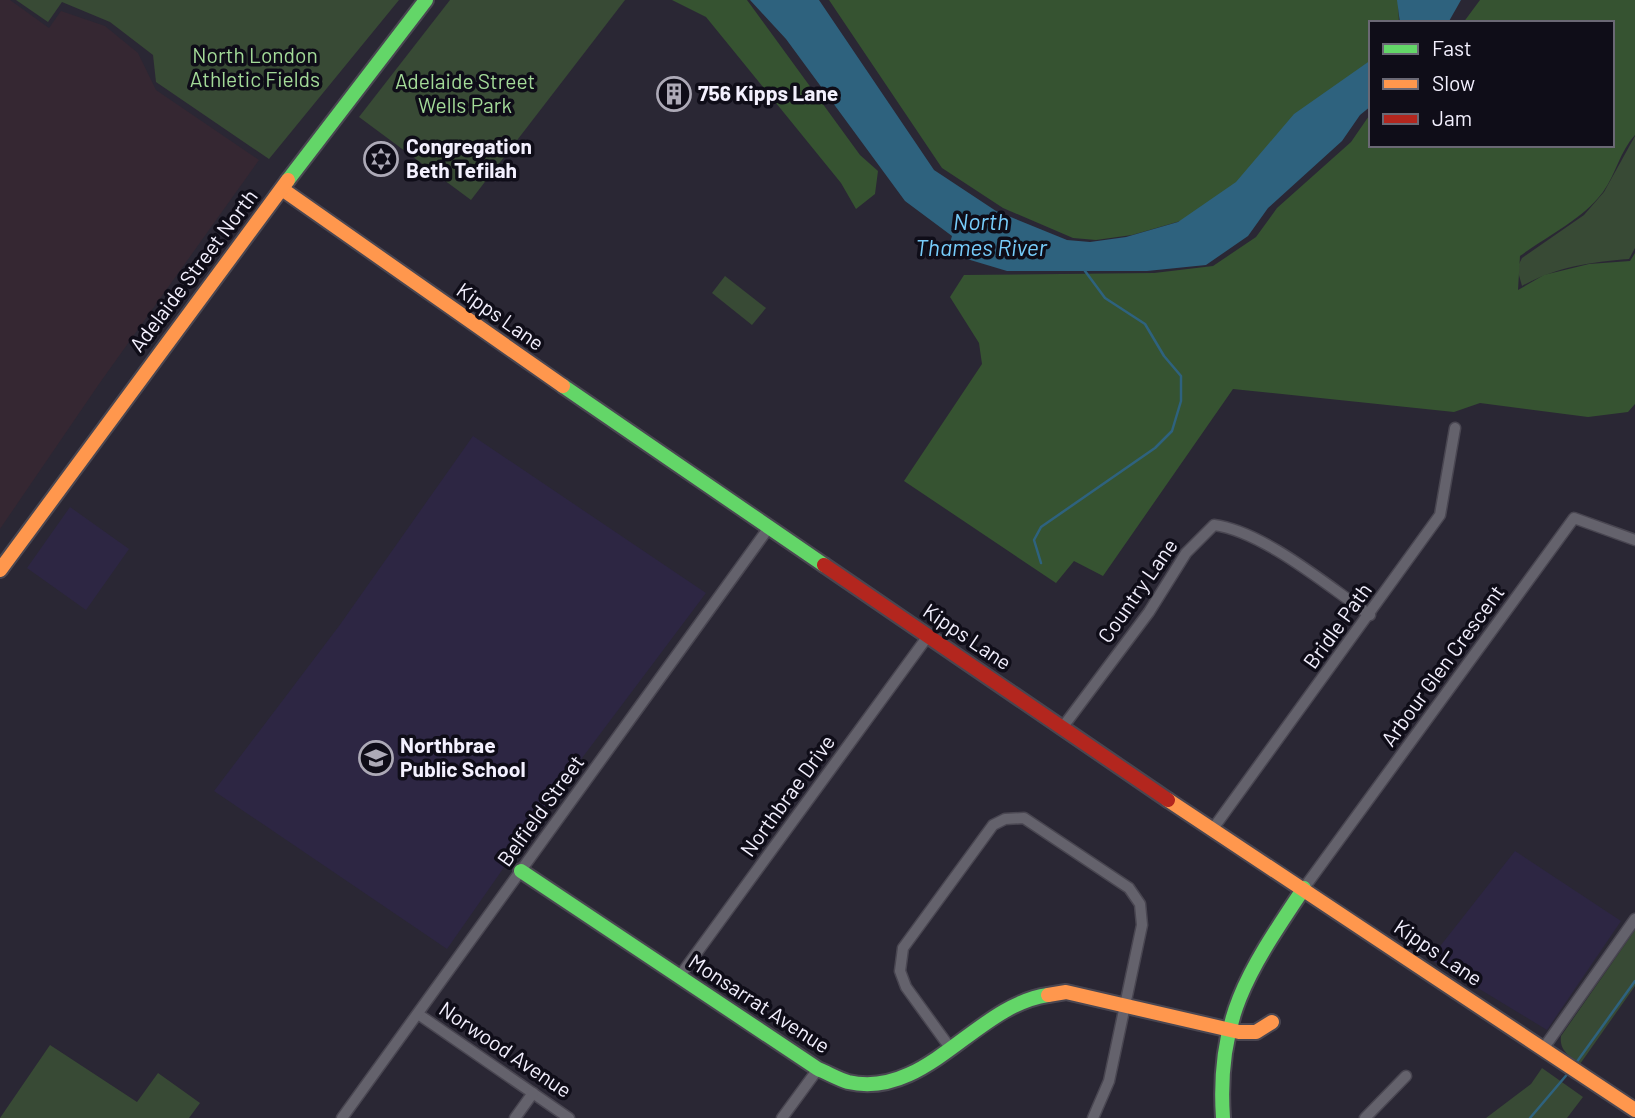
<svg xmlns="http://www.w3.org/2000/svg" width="1635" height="1118" font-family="Barlow,sans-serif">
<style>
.built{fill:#2d2643}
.industrial{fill:#352732}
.green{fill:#384a35}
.forest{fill:#365331}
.water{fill:#2e627e}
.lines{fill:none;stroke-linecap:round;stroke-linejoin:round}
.stream{stroke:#2e627e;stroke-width:2.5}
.street-casing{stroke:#494651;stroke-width:13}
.fast-casing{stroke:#494651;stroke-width:18}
.slow-casing{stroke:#494651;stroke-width:18}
.jam-casing{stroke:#494651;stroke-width:18}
.street{stroke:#64626c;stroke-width:10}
.fast{stroke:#63d668;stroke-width:14}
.slow{stroke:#ff974d;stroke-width:14}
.jam{stroke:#b3261e;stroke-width:14}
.labels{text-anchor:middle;stroke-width:7;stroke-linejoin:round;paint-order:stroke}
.park-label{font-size:21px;fill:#a3da98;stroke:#0f0d18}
.poi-label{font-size:21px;font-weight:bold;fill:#f3f0fe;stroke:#0f0d18;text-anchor:start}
.street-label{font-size:21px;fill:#f3f0fe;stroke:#0f0d18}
.water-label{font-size:23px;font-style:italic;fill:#77cdfb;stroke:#0f0d18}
</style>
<rect width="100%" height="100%" fill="#2a2734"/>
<!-- built -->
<g class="built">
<path d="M473,436L706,593L558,790L447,949L214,791L339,626Z"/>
<path d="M70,507L129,549L86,610L27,568Z"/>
<path d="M1515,851L1621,921L1547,1030L1430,959Z"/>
</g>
<!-- industrial -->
<path class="industrial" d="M0,0H10L49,28L61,11L105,26L138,53L156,90L259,160L99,384L0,529Z"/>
<!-- green -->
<g class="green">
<path d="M16,0H399L269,159L156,82L153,55L110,22L62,2L48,22Z"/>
<path d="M450,0H625L471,200L359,117Z"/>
<path d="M1635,136V248L1629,259C1590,262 1556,267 1522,286L1517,268L1522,258L1584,215L1604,192Z"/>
<path d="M725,276L766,308L752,325L712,293Z"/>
<path d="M1635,930V986L1580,1064C1570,1056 1559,1051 1561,1036Z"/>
<path d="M50,1045L137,1102L158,1073L200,1103L189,1118H0Z"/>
<path d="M1542,1068L1583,1097L1567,1118H1486L1531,1084Z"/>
</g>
<!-- forest -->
<g class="forest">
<path d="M672,0H747L860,155L878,171L875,194L856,209L841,183L706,17Z"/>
<path d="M829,0H1398L1399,23H1371V63L1241,181L1184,220L1132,235L1096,240L1073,238L1003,208L942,168Z"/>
<path d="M1480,0H1635V135C1620,151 1616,174 1603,192C1582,220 1547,236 1520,256L1518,290L1544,275L1589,264L1630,261L1635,253V404L1628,412L1588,417L1480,403L1454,412L1233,389L1103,576L1074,561L1056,583L904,481L982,364L979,343L950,297L964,275L1154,273L1213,266L1256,237L1277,208L1351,142L1371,113V145H1612V23H1463Z"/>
</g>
<!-- water -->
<g class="water">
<path d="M750,0H819L934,170L996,211L1067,240L1090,242L1126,237L1178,222L1236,182L1294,114L1371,60V106L1360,115L1342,141L1268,208L1248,236L1206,265L1147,271H1007L947,253L952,236L905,201L786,39Z"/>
<path d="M1397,0H1461L1448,23H1400Z"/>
</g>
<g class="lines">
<!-- stream -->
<g class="stream">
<path d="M1041,563L1034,540L1041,527L1155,448L1172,431L1181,401V376L1164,356L1145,324L1105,298L1085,271"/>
<path d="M1576,1063L1635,981"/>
<path d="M1530,1118L1570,1071"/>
</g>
<!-- street casing -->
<g class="street-casing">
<g id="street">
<path d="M1062,728L1149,612L1186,553L1214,525C1263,531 1329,587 1370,615"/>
<path d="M1212,830L1440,515L1455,428"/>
<path d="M1304,888L1574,518L1635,540"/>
<path d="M679,977L928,636"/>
<path d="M418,1014L569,1118"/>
<path d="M951,1049L906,987L900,971L903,948L993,825L1005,819L1024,818L1129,888L1140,904L1142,925L1109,1081L1093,1118"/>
<path d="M1543,1049L1635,919"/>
<path d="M342,1118L770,526"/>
<path d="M515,1118L533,1093"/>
<path d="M782,1118L818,1069"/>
<path d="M1365,1118L1406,1076"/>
</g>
</g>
<!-- fast casing -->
<g class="fast-casing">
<g id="fast">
<path d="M288,180L426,0"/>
<path d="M563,386L824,565"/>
<path d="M521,871L818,1069C828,1073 838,1079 848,1082C926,1100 976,1005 1048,995"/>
<path d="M1223,1118C1216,1017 1250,969 1304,888"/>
</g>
</g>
<!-- slow casing -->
<g class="slow-casing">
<g id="slow">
<path d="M282,189L563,386"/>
<path d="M0,570L288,180"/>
<path d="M1168,800L1635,1110"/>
<path d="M1048,995L1066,992L1239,1032H1256L1272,1022"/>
</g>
</g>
<!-- jam casing -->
<g class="jam-casing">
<path id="jam" d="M824,565L1168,800"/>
</g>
<!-- street -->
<use href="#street" class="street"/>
<!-- fast -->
<use href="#fast" class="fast"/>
<!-- slow -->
<use href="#slow" class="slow"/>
<!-- jam -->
<use href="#jam" class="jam"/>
</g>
<!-- icons -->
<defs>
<g id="building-ring" transform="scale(1.75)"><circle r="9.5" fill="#0f0d18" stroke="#adaab7" stroke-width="1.5"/><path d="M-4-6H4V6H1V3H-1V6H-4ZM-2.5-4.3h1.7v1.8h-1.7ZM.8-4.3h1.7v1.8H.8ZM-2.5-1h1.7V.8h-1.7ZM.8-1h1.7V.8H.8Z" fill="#adaab7"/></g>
<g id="synagogue-ring" transform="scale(1.75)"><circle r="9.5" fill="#0f0d18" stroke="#adaab7" stroke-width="1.5"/><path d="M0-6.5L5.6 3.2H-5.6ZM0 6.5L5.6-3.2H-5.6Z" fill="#adaab7"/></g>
<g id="school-ring" transform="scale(1.75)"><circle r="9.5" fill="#0f0d18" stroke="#adaab7" stroke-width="1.5"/><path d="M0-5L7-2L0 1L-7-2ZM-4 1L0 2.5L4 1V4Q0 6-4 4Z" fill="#adaab7"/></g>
</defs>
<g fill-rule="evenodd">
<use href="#building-ring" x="674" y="94"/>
<use href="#synagogue-ring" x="381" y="159"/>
<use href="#school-ring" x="376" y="758"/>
</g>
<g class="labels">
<!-- park labels -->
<g class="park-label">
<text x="255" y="63">North London<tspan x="255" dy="24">Athletic Fields</tspan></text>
<text x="465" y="89">Adelaide Street<tspan x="465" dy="24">Wells Park</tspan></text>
</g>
<!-- poi labels -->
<g class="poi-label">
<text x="698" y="101">756 Kipps Lane</text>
<text x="406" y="154">Congregation<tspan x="406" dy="24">Beth Tefilah</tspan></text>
<text x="400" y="753">Northbrae<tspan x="400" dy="24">Public School</tspan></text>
</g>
<!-- street labels -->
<g class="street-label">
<text transform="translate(194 271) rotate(-53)" y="7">Adelaide Street North</text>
<text transform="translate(500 317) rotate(35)" y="7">Kipps Lane</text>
<text transform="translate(1138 591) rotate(-55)" y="7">Country Lane</text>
<text transform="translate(1338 626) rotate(-54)" y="7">Bridle Path</text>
<text transform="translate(967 637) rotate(34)" y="7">Kipps Lane</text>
<text transform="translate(1443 666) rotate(-54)" y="7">Arbour Glen Crescent</text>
<text transform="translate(788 796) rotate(-54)" y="7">Northbrae Drive</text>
<text transform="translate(541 811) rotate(-54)" y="7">Belfield Street</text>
<text transform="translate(1438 953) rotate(34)" y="7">Kipps Lane</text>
<text transform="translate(759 1004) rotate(33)" y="7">Monsarrat Avenue</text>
<text transform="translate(505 1050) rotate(34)" y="7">Norwood Avenue</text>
</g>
<!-- water labels -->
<g class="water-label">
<text x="981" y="230">North<tspan x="981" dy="26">Thames River</tspan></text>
</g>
</g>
<!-- legend -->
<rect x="1369" y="21" width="245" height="126" fill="#0f0d18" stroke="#6a6874" stroke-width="2"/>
<rect x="1383" y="44" width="35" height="10" fill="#63d668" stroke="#6a6874" stroke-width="2"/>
<text x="1432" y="56" font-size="21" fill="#f3f0fe">Fast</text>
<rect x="1383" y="79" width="35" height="10" fill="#ff974d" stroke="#6a6874" stroke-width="2"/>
<text x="1432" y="91" font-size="21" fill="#f3f0fe">Slow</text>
<rect x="1383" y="114" width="35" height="10" fill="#b3261e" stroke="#6a6874" stroke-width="2"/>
<text x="1432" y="126" font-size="21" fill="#f3f0fe">Jam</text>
</svg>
